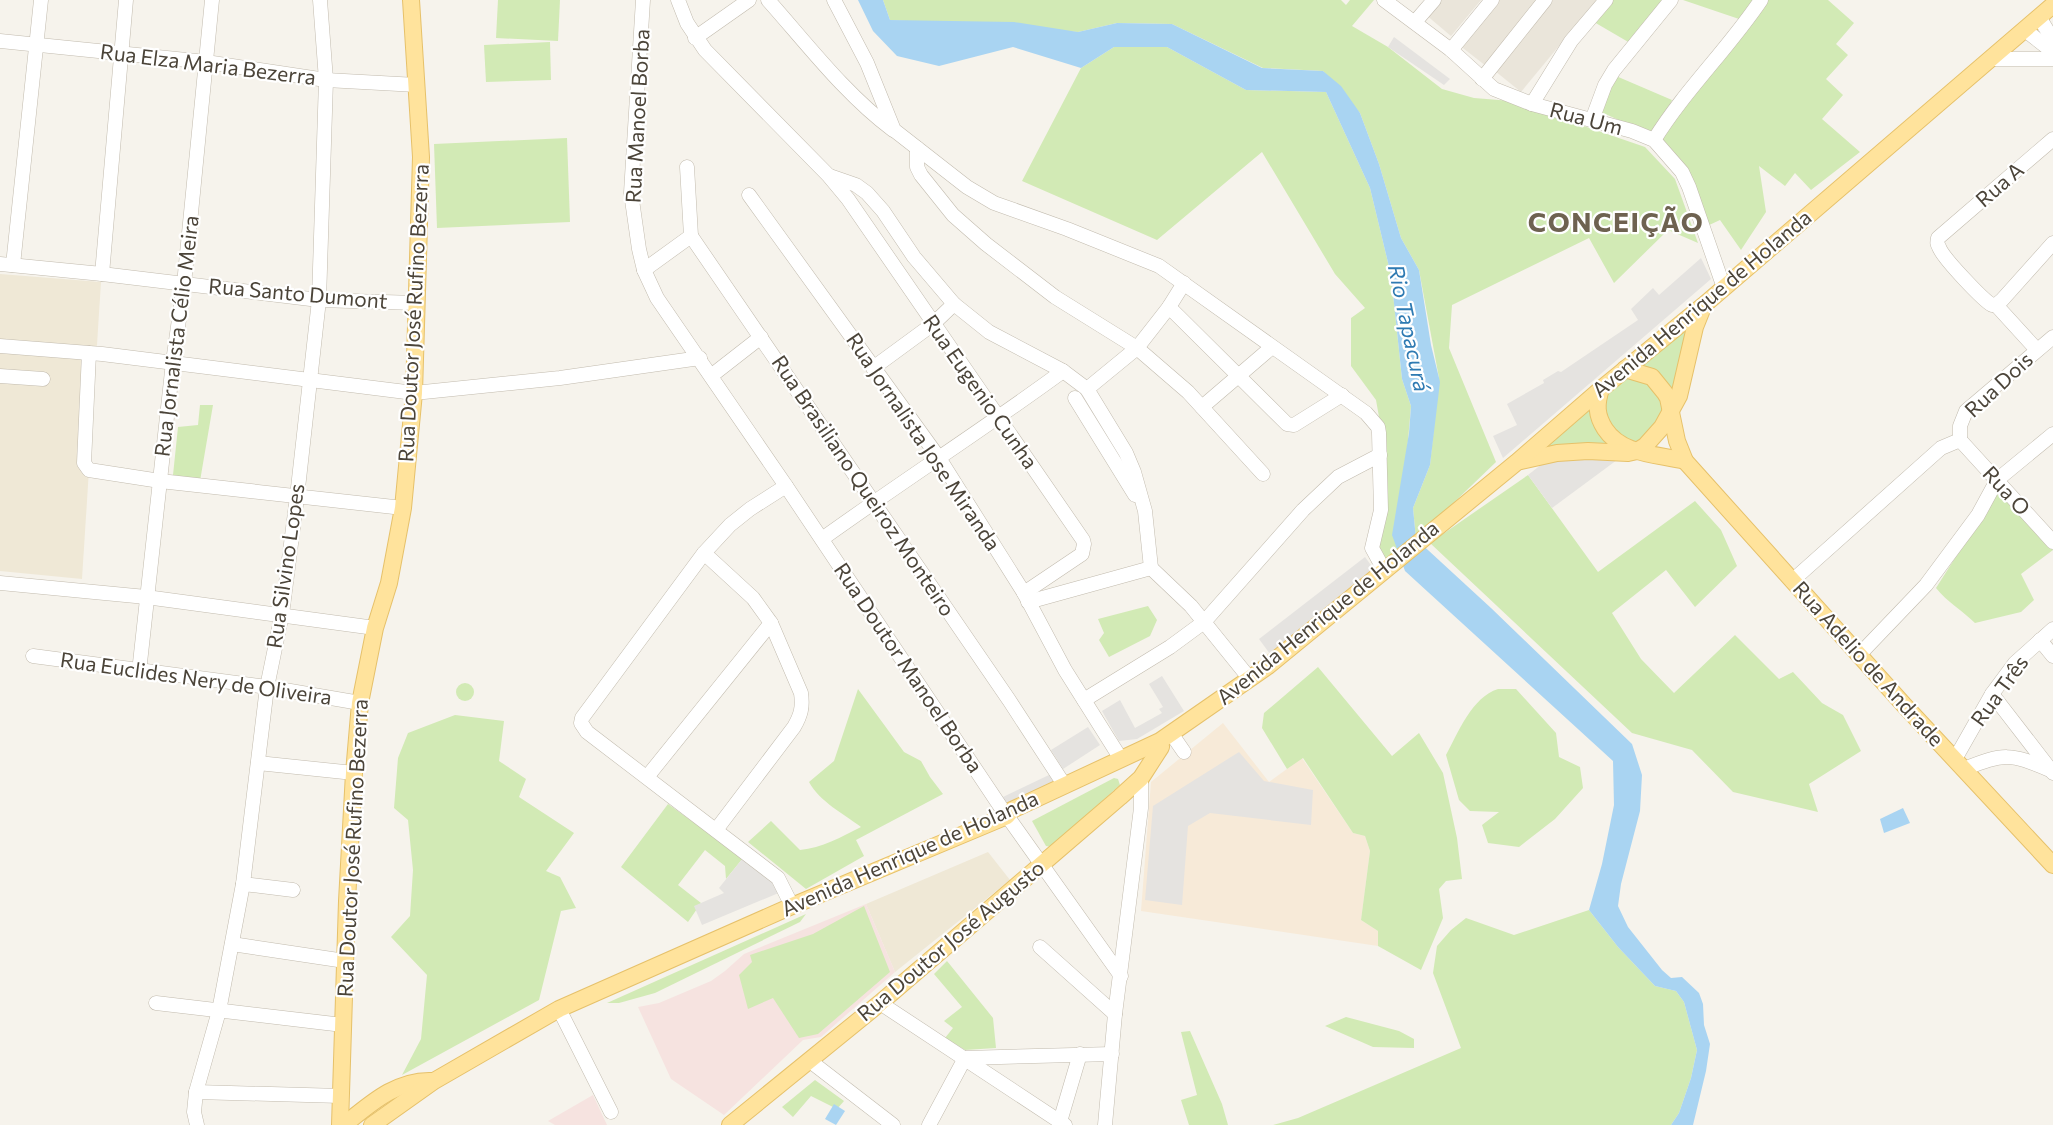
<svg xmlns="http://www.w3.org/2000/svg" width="2053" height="1125" font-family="Commissioner,sans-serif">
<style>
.residential{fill:#eae5da}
.commercial{fill:#f7ead8}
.education{fill:#efe8d6}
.medical{fill:#f6e3e0}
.green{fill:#d2eab5}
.parking{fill:#e5e3e0}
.water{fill:#a9d4f2}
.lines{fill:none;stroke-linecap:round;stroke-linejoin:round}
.minor-casing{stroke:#c2bbae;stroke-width:15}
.major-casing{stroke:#e6c16a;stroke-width:18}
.minor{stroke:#fff;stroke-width:14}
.major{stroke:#ffe39c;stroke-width:16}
.labels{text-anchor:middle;stroke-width:4.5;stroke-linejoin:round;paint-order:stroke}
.street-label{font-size:21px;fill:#4b4439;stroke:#fff}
.water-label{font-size:22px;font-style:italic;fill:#2e7ab2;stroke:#fff}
.district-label{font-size:27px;font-weight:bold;letter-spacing:1.5px;fill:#6e6250;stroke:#fff}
</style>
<rect width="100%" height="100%" fill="#f6f3ec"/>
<!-- residential -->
<g class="residential">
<path d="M1436,0H1481L1451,36L1425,14Z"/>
<path d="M1496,0H1540L1486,66L1459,45Z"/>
<path d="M1553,0H1597L1521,92L1495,71Z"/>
</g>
<!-- commercial -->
<path class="commercial" d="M1223,723L1269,782L1302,758L1353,833L1365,836L1370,851L1361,920L1378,931V946L1141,911L1151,782Z"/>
<!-- education -->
<g class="education">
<path d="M0,274L101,282L82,579L0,571Z"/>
<path d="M988,852L1010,880L895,972L866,904Z"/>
</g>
<!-- medical -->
<g class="medical">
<path d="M866,904L895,972L821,1037L803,1040L724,1115L671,1079L638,1007L659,1003L711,981L725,971L744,954Z"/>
<path d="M593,1095L607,1125H555L548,1121Z"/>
</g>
<!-- green -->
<g class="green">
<path d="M498,0H560L558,41L496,38Z"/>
<path d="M883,0H1341L1346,5L1350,0H1374L1352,26L1388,47L1442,89L1474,98L1511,101L1645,147L1675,179L1698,243L1668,230L1614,283L1589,238L1452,305L1449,348L1496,462L1416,539L1413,508L1430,465L1439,378L1419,270L1401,238L1379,164L1360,113L1323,71L1263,68L1172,24L1117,23L1078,32L890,20Z"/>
<path d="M1613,0H1678L1630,43L1594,22Z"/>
<path d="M1683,0H1756L1739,19Z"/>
<path d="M1766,0H1828L1854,23L1836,44L1848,55L1826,79L1843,95L1822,119L1860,152L1811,190L1795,173L1785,186L1759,166L1766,212L1741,250L1720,220L1705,227L1661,137L1725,57Z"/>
<path d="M550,42L551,80L486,82L484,45Z"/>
<path d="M1114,47H1167L1246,90L1326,92L1370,188L1391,275L1402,379L1411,406L1398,555L1385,566L1374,548L1381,428L1376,400L1351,366V318L1365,308L1335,274L1262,152L1157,240L1022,181L1081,68Z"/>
<path d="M1616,76L1672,100L1656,137L1601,112Z"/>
<path d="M567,138L570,222L437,228L434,144Z"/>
<path d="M1699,311L1675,400L1636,370Z"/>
<path d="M1619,378L1650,379L1669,413L1634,445L1610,430L1601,401Z"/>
<path d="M1597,396L1595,420L1624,449L1534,450Z"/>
<path d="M200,405H213L200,481L173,475L178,427L198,425Z"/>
<path d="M1528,475L1598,572L1695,501L1721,530L1737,566L1695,607L1666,570L1612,613L1641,659L1674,693L1735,635L1779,679L1793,672L1822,703L1843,715L1861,751L1809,784L1818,812L1733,792L1692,750L1632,733L1430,543Z"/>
<path d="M1999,489L2053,550L2021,574L2034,600L2021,612L1975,623C1963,611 1947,602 1936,588Z"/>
<path d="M1148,606L1157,620L1150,636L1109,657L1099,640L1104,633L1098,619Z"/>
<path d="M1318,667L1392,756L1419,733L1443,773L1457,838L1462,879L1446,881L1439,889L1443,918L1421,970L1378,946V931L1361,920L1370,851L1365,836L1353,833L1303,758L1287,769L1262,728L1264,713Z"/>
<circle cx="465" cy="692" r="9"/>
<path d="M858,689L904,752L921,761L930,777L943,794L856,840L864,856L806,889L748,842L771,821L800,850C822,848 841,837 861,827C844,814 820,802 809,782L834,761Z"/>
<path d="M1498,689H1516L1556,733L1559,757L1580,767L1583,788L1555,819L1519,847L1488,843L1482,825L1499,812L1470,811L1459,800L1446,755C1458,733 1472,697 1498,689Z"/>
<path d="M455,715L504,721L499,761L526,779L519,797L574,833L546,871L560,877L576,908L561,911L539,1000L402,1075L421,1039L427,975L391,937L410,916L413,870L408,820L394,808L398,758L408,733Z"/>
<path d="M1114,778L1118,779L1120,785L1051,847L1046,846L1032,821Z"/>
<path d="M668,804L743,858L726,879L725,866L705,850L678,885L701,903L688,922L621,867Z"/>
<path d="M864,906L890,972L818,1034L799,1038L773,998L748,1009L739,975L752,962L750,955L813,934Z"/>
<path d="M1589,910L1618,947L1655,986L1676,991L1684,1002L1697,1050L1691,1078L1679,1113L1671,1125H1273L1298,1118L1461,1048L1433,973L1437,946L1451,930L1466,918L1514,935Z"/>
<path d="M806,914L800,922L655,993L619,1003H607Z"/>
<path d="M947,961L993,1018L996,1048L965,1050L945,1038L953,1028L944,1021L962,1007L934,974Z"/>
<path d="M1346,1017L1399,1031L1414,1039V1048L1373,1047L1325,1026Z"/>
<path d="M1190,1031L1222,1104L1228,1125H1189L1181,1100L1197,1095L1181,1032Z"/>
<path d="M815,1080L844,1101L837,1109L811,1096L793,1117L782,1107Z"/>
</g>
<!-- parking -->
<g class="parking">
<path d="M1394,37L1450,79L1444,85L1388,47Z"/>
<path d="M1701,258L1711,279L1503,458L1493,436L1517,425L1507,404L1544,383L1543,380L1558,371L1561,372L1638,320L1631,309L1653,288L1659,295Z"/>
<path d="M1551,457H1621L1552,508L1528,475Z"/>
<path d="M1365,557L1376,572L1270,654L1259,639Z"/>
<path d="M1162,676L1184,711L1137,739L1119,741L1102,711L1120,700L1135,728L1162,713L1159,709L1163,707L1149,684Z"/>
<path d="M1088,727L1100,745L1063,769L1051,750Z"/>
<path d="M1239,752L1264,781L1313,790L1311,825L1210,813L1188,826L1182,905L1145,900L1153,806Z"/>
<path d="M1051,774L1056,786L1009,809L1003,797Z"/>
<path d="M743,858L778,884L781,892L702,925L694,906L724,893L719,888Z"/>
</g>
<!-- water -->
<g class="water">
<path d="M858,0H883L890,20L1014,22L1078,32L1117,23L1172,24L1262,68L1323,71L1341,86L1360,113L1379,164L1401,238L1419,270L1431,345L1440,382L1430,465L1413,508L1416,539L1491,608L1632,744L1642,775L1640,811L1621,884L1618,906L1628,927L1662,970L1671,978L1682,977L1699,993L1703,1004L1704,1025L1710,1044L1706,1071L1693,1125H1671L1679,1113L1691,1078L1697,1050L1684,1002L1676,991L1655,986L1618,947L1589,910L1602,864L1614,805L1613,761L1405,571L1392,535L1409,433L1411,406L1402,379L1391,275L1370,188L1326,92L1246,90L1167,47H1114L1081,68L1013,47L939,66L897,56L873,31Z"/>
<path d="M1903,808L1910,823L1884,833L1880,819Z"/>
<path d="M834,1104L845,1111L836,1125L825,1119Z"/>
</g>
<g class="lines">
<!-- minor casing -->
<g class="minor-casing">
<g id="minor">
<path d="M643,0L631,193L639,249L644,270L657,298L786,486L1000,806L1121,976"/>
<path d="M678,0L687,23L705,50L828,175L848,199L1083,540L1084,544L1082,554L1024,593"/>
<path d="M768,0C808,45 845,94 893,130"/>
<path d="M834,0L867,63L894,130L967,187L994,203L1067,229L1159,266L1366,413L1378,427L1379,433L1381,510L1372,548L1384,570"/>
<path d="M1384,0L1451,50L1494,89L1532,104L1632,131L1654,140L1682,172L1689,187L1724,288"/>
<path d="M2039,17L2053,40"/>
<path d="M1415,22L1434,0"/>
<path d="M2025,30L2053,52"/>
<path d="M695,38L749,0"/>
<path d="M0,41L206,62L326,80L417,85"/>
<path d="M1451,50L1492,0"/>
<path d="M1992,59H2053"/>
<path d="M1482,79L1545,0"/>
<path d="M1532,104L1571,41L1606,0"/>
<path d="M1592,120L1605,85L1614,70L1671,0"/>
<path d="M2053,139L1938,238C1937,243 1937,243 1939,247C1942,257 1983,300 1992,305H1996L2002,300L2053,243"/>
<path d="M1654,140C1685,90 1728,49 1761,0"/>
<path d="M917,148V167L921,175L953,215L986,244L1055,297L1137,348L1188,392L1263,474"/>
<path d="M687,167L691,236"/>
<path d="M830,176L856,185L867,193L883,211L914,257L954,304L989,332L1063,371L1087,389L1126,453L1134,472L1145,511L1151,568"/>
<path d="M749,195L939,458L1024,593L1065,670L1121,759"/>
<path d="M0,264L102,274L319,300L416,303"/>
<path d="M13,265L41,0"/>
<path d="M644,270L691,236L1009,700L1065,786"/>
<path d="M102,274L126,0"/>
<path d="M1996,305L2037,350"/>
<path d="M1169,307L1287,424L1294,425L1342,395"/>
<path d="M0,346L102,354L414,393L560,378L700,358"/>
<path d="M89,353L84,463L89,470L160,481L403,508"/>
<path d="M873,368L933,324L954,304"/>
<path d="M0,376L43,379"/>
<path d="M711,376L761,337"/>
<path d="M1087,389L1137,348L1169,307L1184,283"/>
<path d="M1075,398L1135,495"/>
<path d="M1202,407L1272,347"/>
<path d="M1960,440V426L1966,411L2053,337"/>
<path d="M1960,440L2053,542"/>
<path d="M786,486L750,509L730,525L704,553L582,718L581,723L587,732L778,878L792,906"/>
<path d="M822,539C901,482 984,429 1063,371"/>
<path d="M704,553L753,598L771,623L801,693C803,707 801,715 794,727L716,830"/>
<path d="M1151,568L1191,606L1250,679"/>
<path d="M1792,581L1941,448L1960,440"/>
<path d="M0,583L146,597L375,628"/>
<path d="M1028,602L1151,568"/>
<path d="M2040,640L2053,656"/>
<path d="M1859,655L1926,585L1978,515L1997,480L2053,434"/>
<path d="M33,656L267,687L360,703"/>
<path d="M139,672L173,362L184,284L212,0"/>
<path d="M1992,694L2053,773"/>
<path d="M1084,700L1170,647L1204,622L1303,510L1338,477L1380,455"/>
<path d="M1175,739L1184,752"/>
<path d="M1955,759L1992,694L2015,663L2053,629"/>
<path d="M258,763L354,773"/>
<path d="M1964,769C2004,753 2010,753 2050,770"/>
<path d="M647,777L771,623"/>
<path d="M243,884L293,890"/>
<path d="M232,944L345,961"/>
<path d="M1040,947L1115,1014"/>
<path d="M156,1003L343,1025"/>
<path d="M880,1003L1065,1125"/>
<path d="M559,1009L611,1112"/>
<path d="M810,1061L893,1125"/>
<path d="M196,1092L341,1096"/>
<path d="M197,1125L194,1112L196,1092L219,1011L243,884L267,687L282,614L297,497L319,300L326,80L320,0"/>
<path d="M929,1125L965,1058L1112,1054"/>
<path d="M1059,1125L1080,1054"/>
<path d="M1105,1125L1115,1014L1141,808V778"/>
</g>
</g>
<!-- major casing -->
<g class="major-casing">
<g id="major">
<path d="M1625,369L1652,377L1665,393L1668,398L1677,441L1685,461L1904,705L2053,865"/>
<path d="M1601,389C1596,404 1596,415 1605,429C1622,455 1657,454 1685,461"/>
<path d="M1521,461L1557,453L1588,451L1628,453L1637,451L1645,446L1662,427L1679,396L1695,327L1703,307"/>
<path d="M340,1125L347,901L354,773L360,703L375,628L389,583L403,508L414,393L421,157L411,0"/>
<path d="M344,1125C370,1104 397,1079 433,1081"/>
<path d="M372,1125L434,1081L559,1009L792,906L1007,816L1012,810L1160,741L1268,666L1517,462L1601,389L1704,305L2053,5"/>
<path d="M730,1125L880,1003L1120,797L1141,778L1161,747"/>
</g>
</g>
<!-- minor -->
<use href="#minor" class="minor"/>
<!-- major -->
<use href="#major" class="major"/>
</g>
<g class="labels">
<!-- street labels -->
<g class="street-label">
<text transform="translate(208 65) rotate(7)" y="7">Rua Elza Maria Bezerra</text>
<text transform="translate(638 116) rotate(-87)" y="7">Rua Manoel Borba</text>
<text transform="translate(1586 119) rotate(15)" y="7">Rua Um</text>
<text transform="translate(2000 185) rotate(-41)" y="7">Rua A</text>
<text transform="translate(298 294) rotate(5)" y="7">Rua Santo Dumont</text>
<text transform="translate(1702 304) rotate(-40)" y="7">Avenida Henrique de Holanda</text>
<text transform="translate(414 313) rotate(-87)" y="7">Rua Doutor José Rufino Bezerra</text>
<text transform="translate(177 336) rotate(-83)" y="7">Rua Jornalista Célio Meira</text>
<text transform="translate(1999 385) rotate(-43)" y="7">Rua Dois</text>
<text transform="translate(980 392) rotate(55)" y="7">Rua Eugenio Cunha</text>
<text transform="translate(923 442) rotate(56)" y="7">Rua Jornalista Jose Miranda</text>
<text transform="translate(863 486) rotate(56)" y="7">Rua Brasiliano Queiroz Monteiro</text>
<text transform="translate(2006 491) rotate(47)" y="7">Rua O</text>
<text transform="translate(286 566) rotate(-82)" y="7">Rua Silvino Lopes</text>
<text transform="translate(1328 613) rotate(-39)" y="7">Avenida Henrique de Holanda</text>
<text transform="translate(1868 664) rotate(48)" y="7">Rua Adelio de Andrade</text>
<text transform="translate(908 668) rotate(56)" y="7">Rua Doutor Manoel Borba</text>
<text transform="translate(196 679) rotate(8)" y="7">Rua Euclides Nery de Oliveira</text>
<text transform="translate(2000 691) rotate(-54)" y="7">Rua Três</text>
<text transform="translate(353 848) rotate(-87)" y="7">Rua Doutor José Rufino Bezerra</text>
<text transform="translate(910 854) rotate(-24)" y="7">Avenida Henrique de Holanda</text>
<text transform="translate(951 941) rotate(-40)" y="7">Rua Doutor José Augusto</text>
</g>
<!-- water labels -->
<g class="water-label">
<text transform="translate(1409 328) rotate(78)" y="8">Rio Tapacurá</text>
</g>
<!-- district labels -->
<g class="district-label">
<text x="1616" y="232">CONCEIÇÃO</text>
</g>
</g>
</svg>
